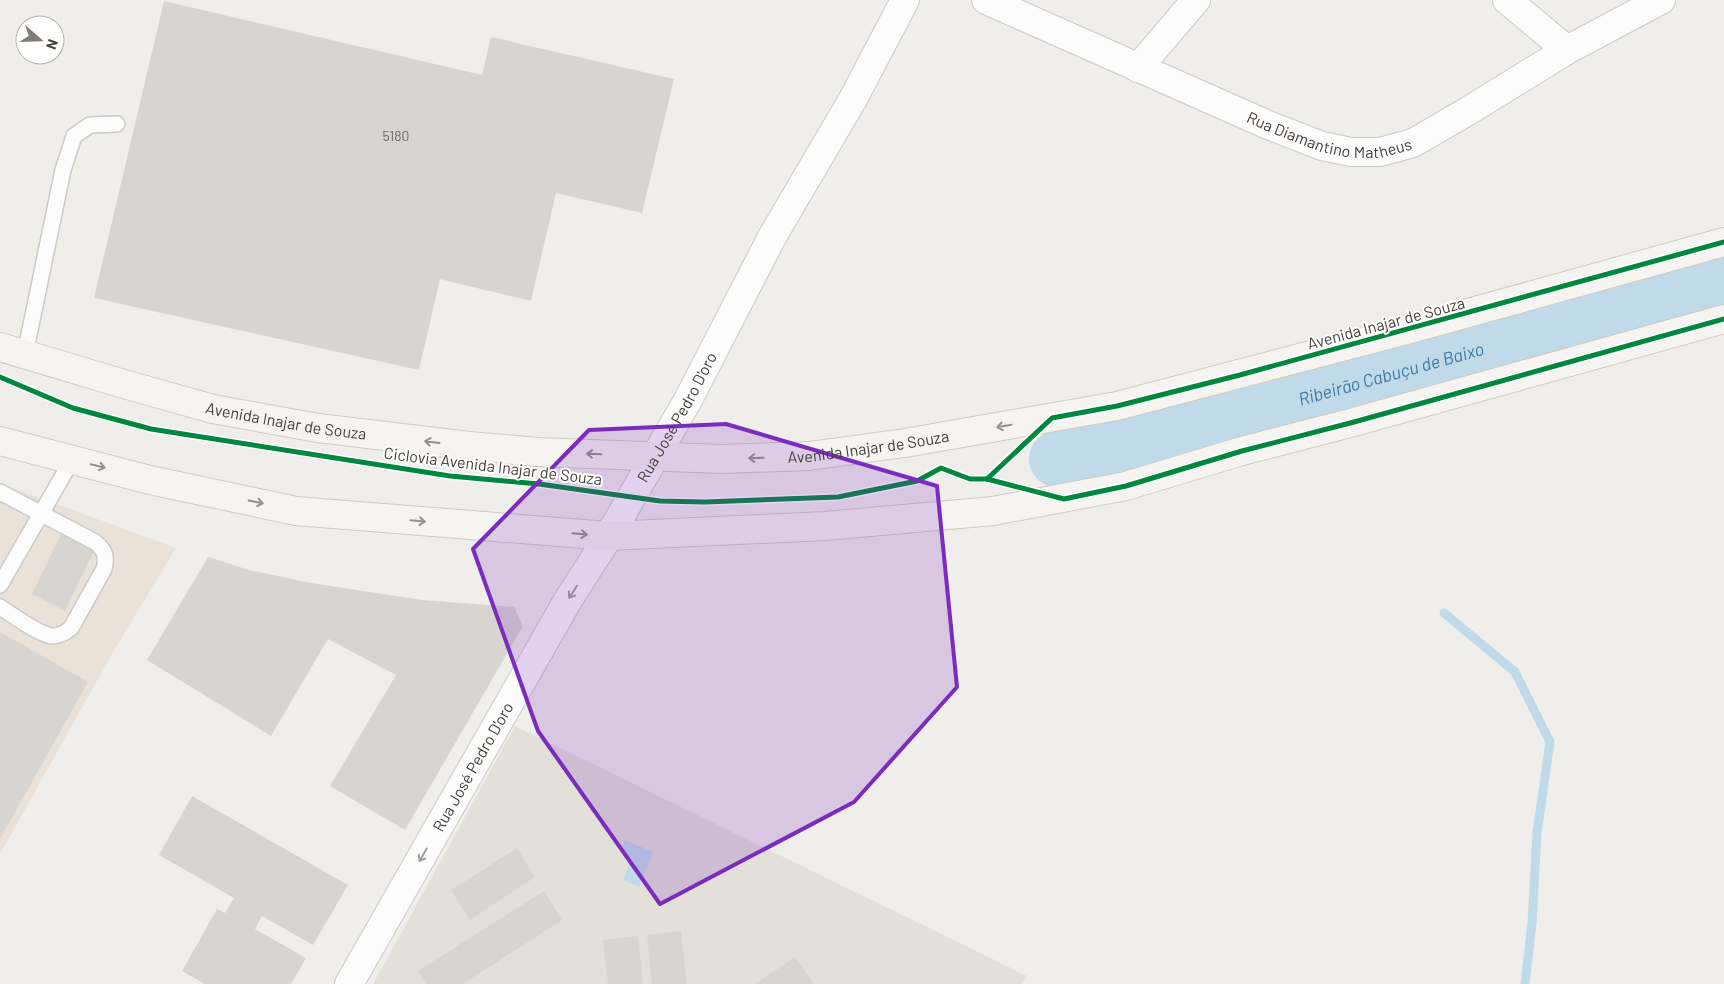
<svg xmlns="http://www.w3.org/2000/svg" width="1724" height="984" font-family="Barlow,sans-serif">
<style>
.residential{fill:#e3e0d9}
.commercial{fill:#eae2d8}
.water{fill:#c0dae9}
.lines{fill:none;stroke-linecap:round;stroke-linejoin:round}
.stream{stroke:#c0dae9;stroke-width:9}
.river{stroke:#c0dae9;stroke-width:56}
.building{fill:#d8d5d1}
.service-casing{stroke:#cccac7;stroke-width:18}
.minor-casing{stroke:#cccac7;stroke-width:30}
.secondary-casing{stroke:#cecac2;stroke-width:30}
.service{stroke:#fdfcfc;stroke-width:15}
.minor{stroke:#fdfcfc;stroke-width:28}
.secondary{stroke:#f5f4f0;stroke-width:28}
.cycleway-casing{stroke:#fff;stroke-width:8}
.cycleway{stroke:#00873e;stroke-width:5}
.oneway{stroke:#94908b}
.oneway2{stroke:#a19e9a}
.marked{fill:#7b2cbf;fill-opacity:0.2;stroke:#7b2cbf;stroke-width:4;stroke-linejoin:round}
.labels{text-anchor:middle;stroke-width:4;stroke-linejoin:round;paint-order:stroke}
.number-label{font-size:14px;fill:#6b6660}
.street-label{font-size:16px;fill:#453f38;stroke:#fff}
.water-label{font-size:18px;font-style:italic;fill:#3d7ba4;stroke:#fff}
</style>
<rect width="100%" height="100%" fill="#f0eeea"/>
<!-- residential -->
<path class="residential" d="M515,726L1027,976L1022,984H373Z"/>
<!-- commercial -->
<path class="commercial" d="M0,483L176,548L112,654L0,854Z"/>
<!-- water -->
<path class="water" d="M625,840L653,852L639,887L623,880L632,858L620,853Z"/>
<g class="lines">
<!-- stream -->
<path class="stream" d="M1444,613L1515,672L1550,742L1537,833L1532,923L1525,984"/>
<!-- river -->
<path class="river" id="s1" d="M1057,459L1126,447L1184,432L1724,282"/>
</g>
<!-- building -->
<g class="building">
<path d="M164,1L482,75L491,37L674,79L642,213L556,193L531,301L440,279L419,370L94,298Z"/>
<path d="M61,534L94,551L65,611L32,594Z"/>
<path d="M208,557L249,570L311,583L422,600L514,607L523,626L405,830L330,786L396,675L328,639L271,736L147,660Z"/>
<path d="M0,632L88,682L0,839Z"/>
<path d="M192,796L348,885L313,945L262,916L255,929L306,958L291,984H205L182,971L217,909L225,913L234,898L159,855Z"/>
<path d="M517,848L535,877L470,920L451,890Z"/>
<path d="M544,891L562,920L463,984H426L418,971Z"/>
<path d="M681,931L687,984H652L647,935Z"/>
<path d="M638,936L643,984H608L603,940Z"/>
<path d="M795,957L814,984H755Z"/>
</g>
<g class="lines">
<!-- service casing -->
<g class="service-casing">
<g id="service">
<path d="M25,354L63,170L74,136L90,125L117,124"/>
<path d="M0,492L95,542C105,550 107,556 104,569L71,628C66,632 60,636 53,636C41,636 11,614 0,607"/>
<path d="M0,585L72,460"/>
</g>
</g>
<!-- minor casing -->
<g class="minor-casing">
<g id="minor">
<path id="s2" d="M986,0L1268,125L1322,146L1351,152H1380L1413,143L1468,111L1567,50L1661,0"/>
<path d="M1507,0L1567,50"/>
<path d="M1138,68L1196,0"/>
<path id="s3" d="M349,984L568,600L609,536L688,400L772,237L853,99L905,0"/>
</g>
</g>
<!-- secondary casing -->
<g class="secondary-casing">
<g id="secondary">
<path id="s4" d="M0,347L124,384L213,409L318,428L469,446L538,452L722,459L809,456L905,443L1117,406L1414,328L1724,242"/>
<path d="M0,441L150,480L296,511L609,536L825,526L993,511L1126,486L1242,451L1354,422L1724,319"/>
</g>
</g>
<!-- service -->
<use href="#service" class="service"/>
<!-- minor -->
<use href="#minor" class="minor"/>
<!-- secondary -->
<use href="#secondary" class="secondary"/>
<!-- cycleway casing -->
<g class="cycleway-casing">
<g id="cycleway">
<path d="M0,377L73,408L151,429L450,476L539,484L660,501L705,502L838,497L917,481L941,468L970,479H987L1064,499L1126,486L1242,451L1354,422L1724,319"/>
<path d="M987,479L1052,418L1117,406L1240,375L1724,242"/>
</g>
</g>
<!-- cycleway -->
<use href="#cycleway" class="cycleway"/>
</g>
<!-- one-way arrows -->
<defs><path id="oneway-shaft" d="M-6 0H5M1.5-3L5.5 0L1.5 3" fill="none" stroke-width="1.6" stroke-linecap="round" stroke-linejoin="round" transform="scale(1.25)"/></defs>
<g class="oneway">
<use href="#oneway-shaft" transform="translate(1004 426) rotate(170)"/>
<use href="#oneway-shaft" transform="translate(432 442) rotate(-173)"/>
<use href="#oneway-shaft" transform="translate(594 454) rotate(-178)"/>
<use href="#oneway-shaft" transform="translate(756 458) rotate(178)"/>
<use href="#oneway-shaft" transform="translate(98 466) rotate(14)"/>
<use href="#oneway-shaft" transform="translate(256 502) rotate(12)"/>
<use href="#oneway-shaft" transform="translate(418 521) rotate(5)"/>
<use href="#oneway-shaft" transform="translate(580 534) rotate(5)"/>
</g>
<g class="oneway2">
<use href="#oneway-shaft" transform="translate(573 592) rotate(123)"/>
<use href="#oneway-shaft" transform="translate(423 855) rotate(120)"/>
</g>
<!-- marked area -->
<path class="marked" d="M726,424L937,486L957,687L854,802L660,904L538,731L473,549L589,430Z"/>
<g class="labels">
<!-- number labels -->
<g class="number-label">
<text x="396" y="141">5180</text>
</g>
<!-- street labels -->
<g class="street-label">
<text dy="6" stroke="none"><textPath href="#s2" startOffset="372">Rua Diamantino Matheus</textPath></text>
<text transform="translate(1386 323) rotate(-15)" y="6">Avenida Inajar de Souza</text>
<text dy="6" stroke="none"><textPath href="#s3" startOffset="655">Rua José Pedro D'oro</textPath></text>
<text dy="6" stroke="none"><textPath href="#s4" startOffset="296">Avenida Inajar de Souza</textPath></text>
<text dy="6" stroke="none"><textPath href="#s4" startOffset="881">Avenida Inajar de Souza</textPath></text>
<text transform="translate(493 466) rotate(7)" y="6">Ciclovia Avenida Inajar de Souza</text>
<text dy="6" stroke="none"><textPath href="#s3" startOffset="250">Rua José Pedro D'oro</textPath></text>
</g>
<!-- water labels -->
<g class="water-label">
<text dy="6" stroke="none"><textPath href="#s1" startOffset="345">Ribeirão Cabuçu de Baixo</textPath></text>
</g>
</g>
<!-- north arrow -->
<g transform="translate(40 40) rotate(110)"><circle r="24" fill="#ffffff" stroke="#b5b2af"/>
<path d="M0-4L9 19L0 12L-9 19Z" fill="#817c76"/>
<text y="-8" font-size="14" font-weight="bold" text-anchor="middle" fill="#453f38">N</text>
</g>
</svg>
